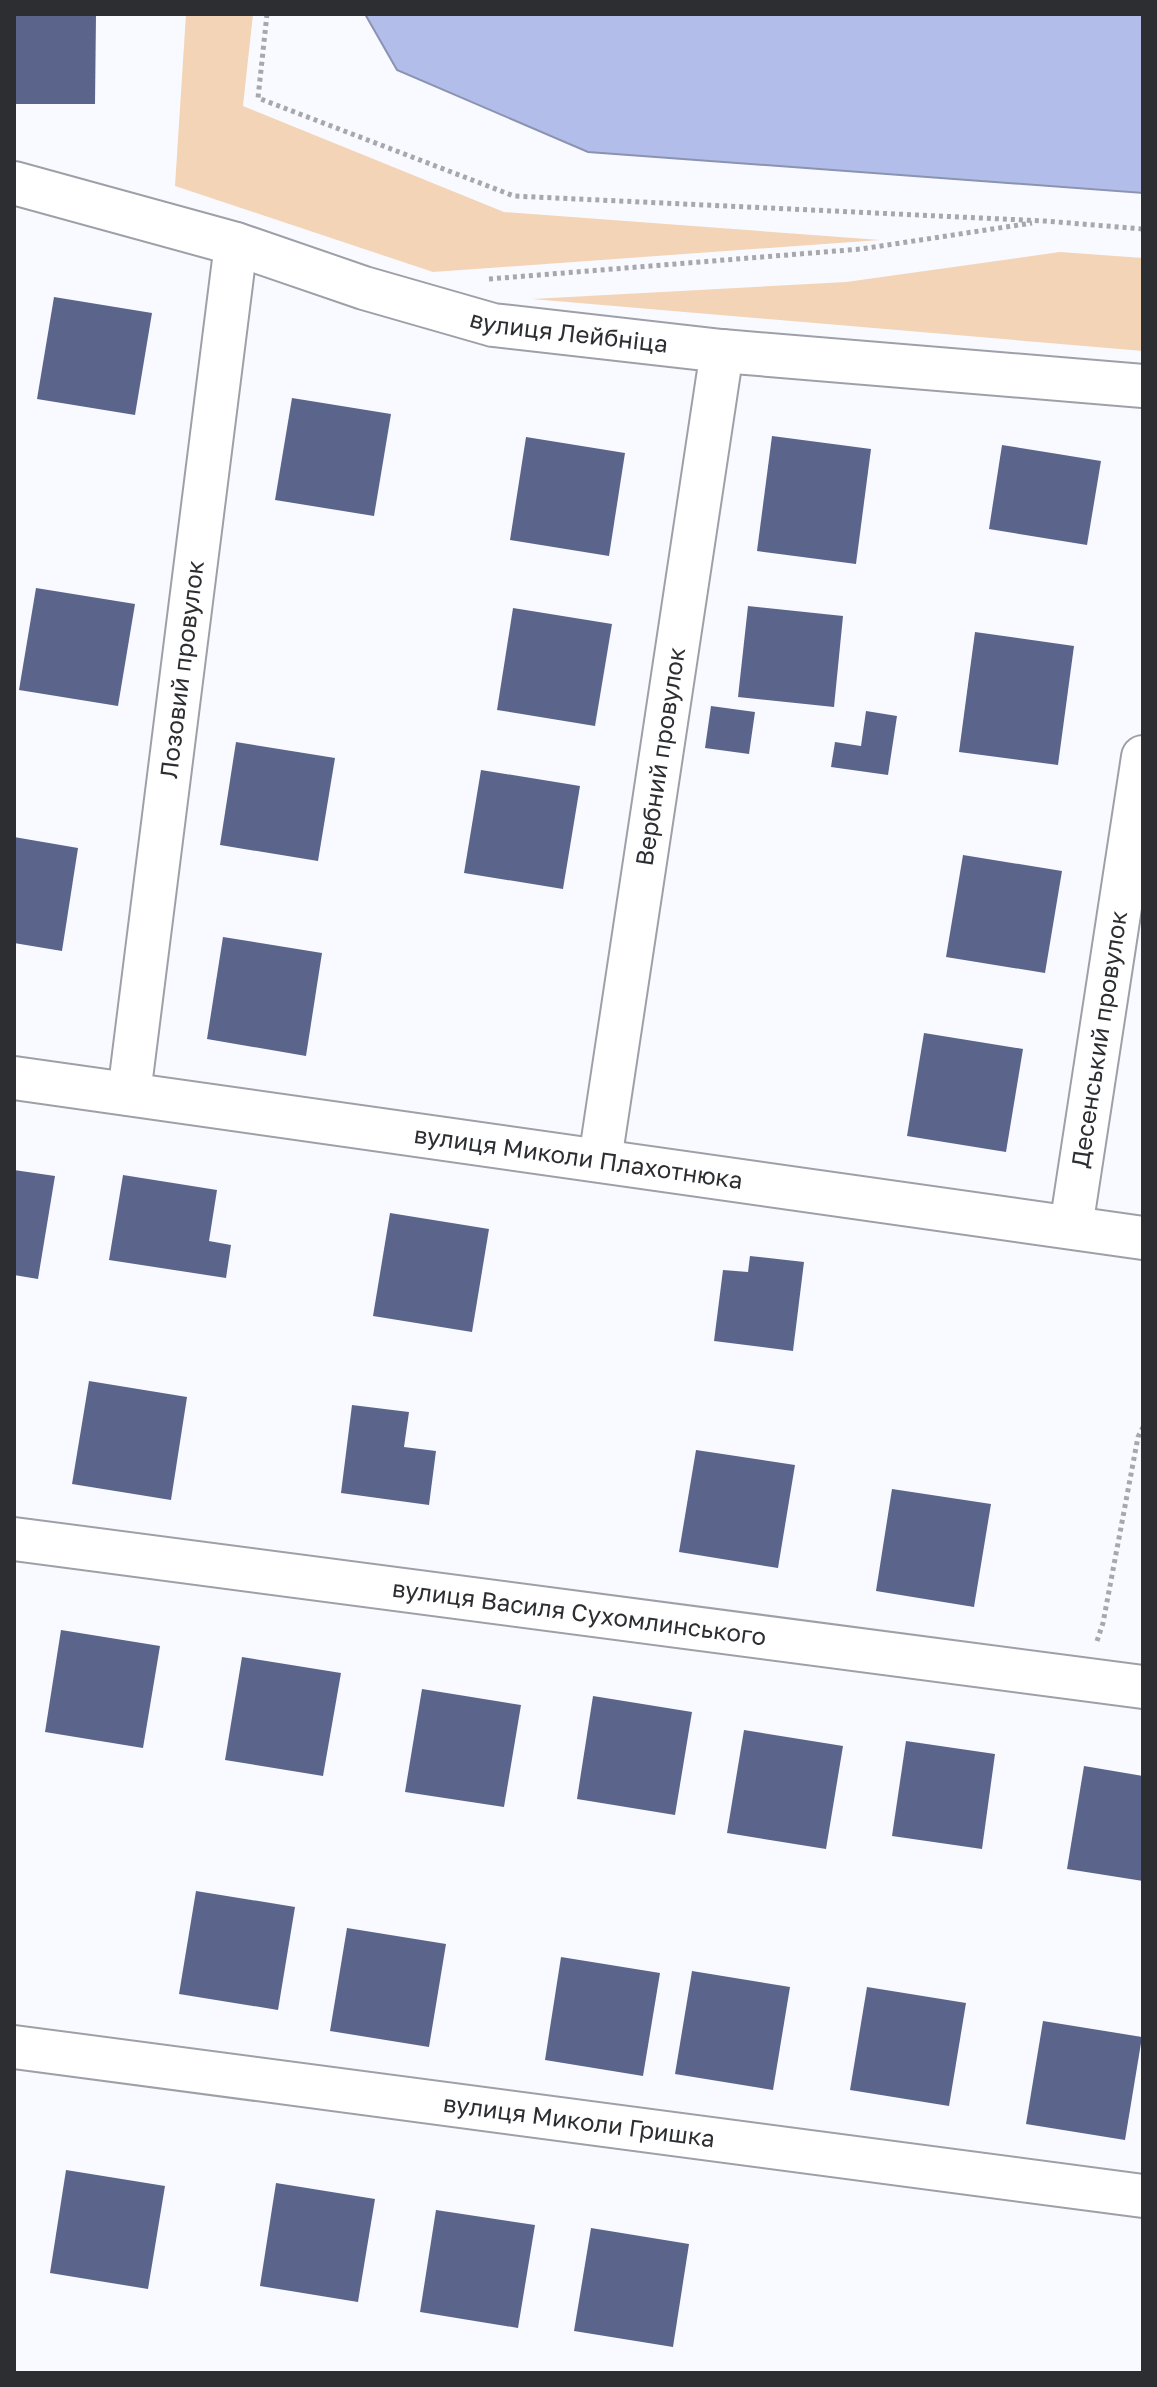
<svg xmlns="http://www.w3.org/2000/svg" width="1157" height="2387" font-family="'Golos Text',sans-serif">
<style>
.green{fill:#f3d4b7}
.water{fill:#b2bee9;stroke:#8a93b2;stroke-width:2}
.building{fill:#5b658c}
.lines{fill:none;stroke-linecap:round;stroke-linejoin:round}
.street-casing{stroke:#9ea0a7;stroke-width:46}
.path{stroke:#a7a8ac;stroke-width:5;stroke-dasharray:4 4;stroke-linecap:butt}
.street{stroke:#fff;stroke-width:42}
.labels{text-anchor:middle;stroke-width:8;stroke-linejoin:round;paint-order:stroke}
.street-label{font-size:24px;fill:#2d2e31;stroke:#f9faff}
</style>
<rect width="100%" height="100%" fill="#f9faff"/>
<!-- green -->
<g class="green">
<path d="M186,14H253L243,106L504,212L880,240L433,272L175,186Z"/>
<path d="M1060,252L1143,258V351L532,299L846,282Z"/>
</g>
<!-- water -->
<path class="water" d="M365,14H1143V193L588,152L397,70Z"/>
<!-- building -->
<g class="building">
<path d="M14,14H96L95,104H14Z"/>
<path d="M54,297L152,313L135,415L37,399Z"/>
<path d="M292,398L391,414L374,516L275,500Z"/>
<path d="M772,436L871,449L856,564L757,551Z"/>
<path d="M526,437L625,453L609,556L510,540Z"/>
<path d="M1002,445L1101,461L1087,545L989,529Z"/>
<path d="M36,588L135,604L118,706L19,690Z"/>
<path d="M748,606L843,616L834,707L738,697Z"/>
<path d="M513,608L612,624L595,726L497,710Z"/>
<path d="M975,632L1074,646L1058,765L959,752Z"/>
<path d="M711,706L755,712L749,754L705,748Z"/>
<path d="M866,711L897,716L888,775L831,767L835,742L861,746Z"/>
<path d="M236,742L335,758L318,861L220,845Z"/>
<path d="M481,770L580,786L563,889L464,873Z"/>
<path d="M14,837L78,848L62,951L14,943Z"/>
<path d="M963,855L1062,871L1045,973L946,957Z"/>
<path d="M223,937L322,953L306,1056L207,1039Z"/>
<path d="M924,1033L1023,1049L1006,1152L907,1136Z"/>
<path d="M14,1170L55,1176L38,1279L14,1275Z"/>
<path d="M123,1175L217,1190L209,1241L231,1245L226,1278L109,1260Z"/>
<path d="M390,1213L489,1229L472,1332L373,1316Z"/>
<path d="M750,1256L804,1262L793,1351L714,1341L723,1270L748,1272Z"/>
<path d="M89,1381L187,1397L171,1500L72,1484Z"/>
<path d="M352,1405L409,1412L404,1447L436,1451L429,1505L341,1493Z"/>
<path d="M696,1450L795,1465L778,1568L679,1552Z"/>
<path d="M892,1489L991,1504L974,1607L876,1591Z"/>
<path d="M61,1630L160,1646L143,1748L45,1732Z"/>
<path d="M242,1657L341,1673L323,1776L225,1760Z"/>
<path d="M422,1689L521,1705L504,1807L405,1792Z"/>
<path d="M593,1696L692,1712L675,1815L577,1799Z"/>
<path d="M744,1730L843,1746L826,1849L727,1833Z"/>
<path d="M906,1741L995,1754L982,1849L892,1836Z"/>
<path d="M1084,1766L1143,1776V1881L1067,1869Z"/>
<path d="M196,1891L295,1907L278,2010L179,1994Z"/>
<path d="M347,1928L446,1944L429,2047L330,2031Z"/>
<path d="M561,1957L660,1973L643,2076L545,2060Z"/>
<path d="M692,1971L790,1987L773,2090L675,2074Z"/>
<path d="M867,1987L966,2003L949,2106L850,2090Z"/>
<path d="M1043,2021L1142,2037L1125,2140L1026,2124Z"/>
<path d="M66,2170L165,2186L148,2289L50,2273Z"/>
<path d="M276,2183L375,2199L358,2302L260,2286Z"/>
<path d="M436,2210L535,2225L518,2328L420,2312Z"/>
<path d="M591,2228L689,2244L673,2347L574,2331Z"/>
</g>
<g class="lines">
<!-- street casing -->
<g class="street-casing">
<g id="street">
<path id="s1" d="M14,183L236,244L364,288L493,325L722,351L1143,386"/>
<path id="s2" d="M14,1078L1143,1238"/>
<path id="s3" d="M129,1094L236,244"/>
<path id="s4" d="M600,1160L722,351"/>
<path id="s5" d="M1071,1227L1143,757"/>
<path id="s6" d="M14,1539L1143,1687"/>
<path id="s7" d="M14,2047L1143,2196"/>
</g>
</g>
<!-- path -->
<g class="path">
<path d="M267,14L258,98L514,196L1045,221L1143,229"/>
<path d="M489,279L861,249L1032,223"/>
<path d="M1097,1641L1103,1623L1138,1437L1143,1427"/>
</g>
<!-- street -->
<use href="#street" class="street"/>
</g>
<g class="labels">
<!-- street labels -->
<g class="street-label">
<text dy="8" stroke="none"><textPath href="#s1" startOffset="576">вулиця Лейбніца</textPath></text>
<text dy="8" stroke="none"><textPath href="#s3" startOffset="428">Лозовий провулок</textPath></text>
<text dy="8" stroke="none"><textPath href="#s4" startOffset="408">Вербний провулок</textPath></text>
<text dy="8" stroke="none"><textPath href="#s5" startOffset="190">Десенський провулок</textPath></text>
<text dy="8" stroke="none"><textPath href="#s2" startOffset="570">вулиця Миколи Плахотнюка</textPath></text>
<text dy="8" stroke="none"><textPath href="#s6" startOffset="570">вулиця Василя Сухомлинського</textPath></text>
<text dy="8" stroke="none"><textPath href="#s7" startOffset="570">вулиця Миколи Гришка</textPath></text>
</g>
</g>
<!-- border -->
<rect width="1157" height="2387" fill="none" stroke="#2d2e31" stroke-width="32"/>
</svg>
